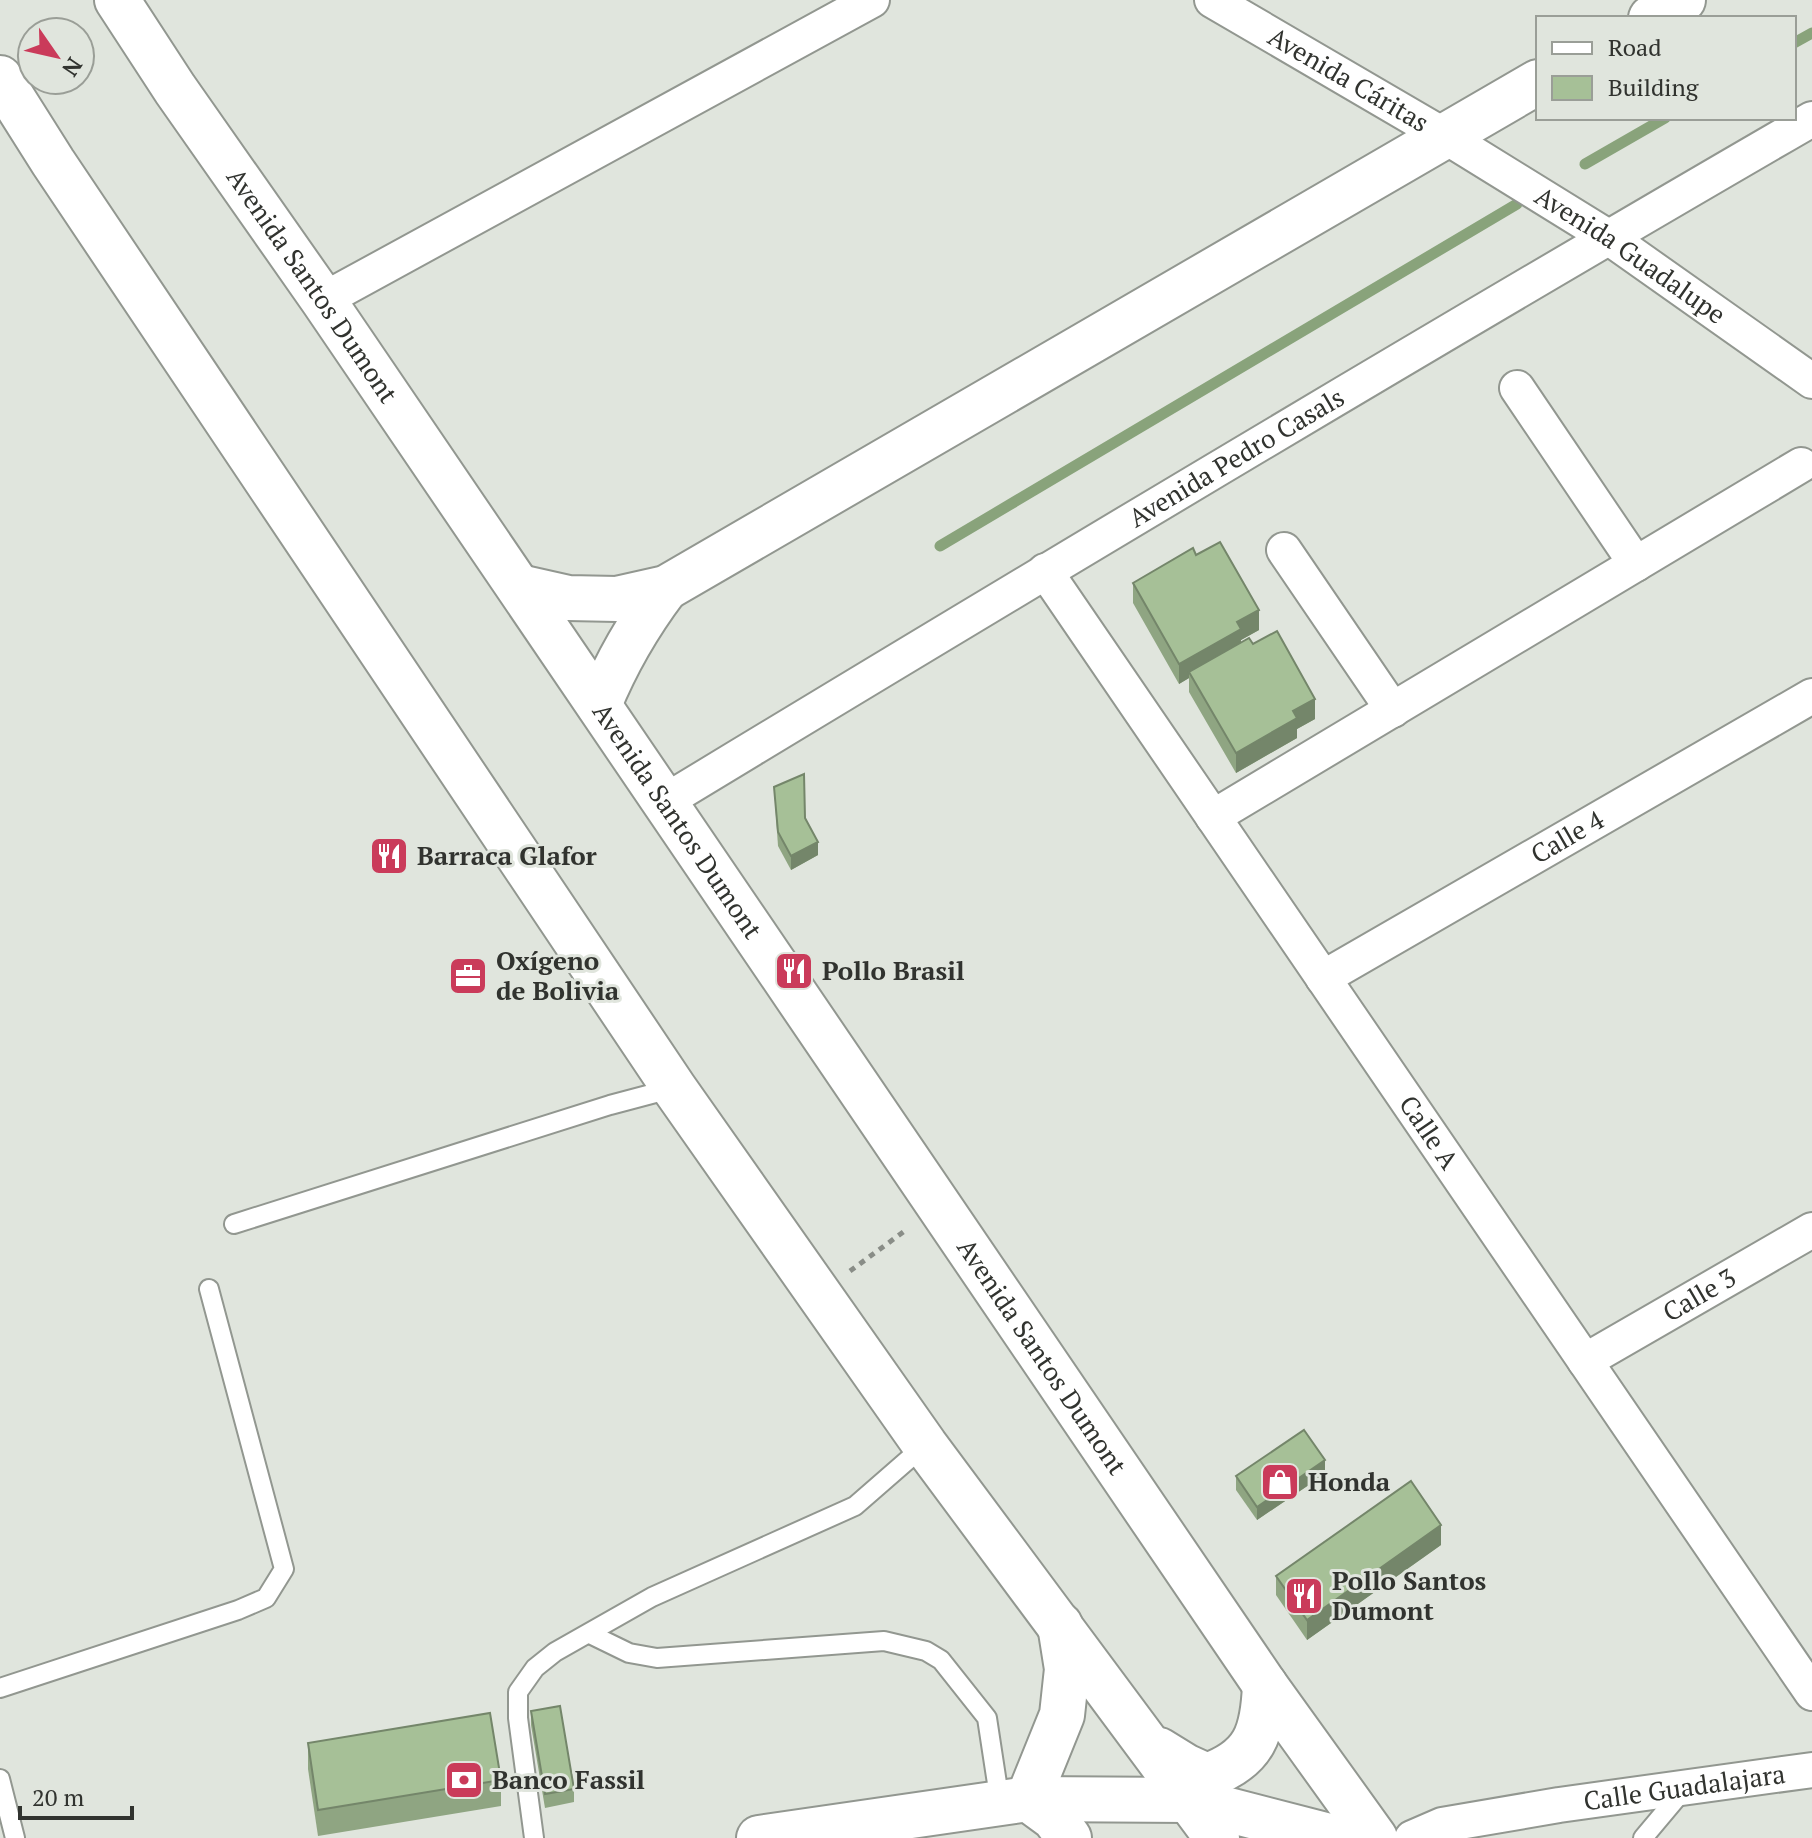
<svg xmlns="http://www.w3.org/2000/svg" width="1812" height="1838" font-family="'PT Serif',serif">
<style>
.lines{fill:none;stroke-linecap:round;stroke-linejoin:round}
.stream{stroke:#89a37b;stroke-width:11}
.lane-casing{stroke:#929790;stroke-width:22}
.street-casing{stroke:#929790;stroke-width:38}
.secondary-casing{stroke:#929790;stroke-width:48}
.path{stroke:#898d87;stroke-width:5;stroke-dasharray:6 6;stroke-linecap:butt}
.lane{stroke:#fff;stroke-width:18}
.street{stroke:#fff;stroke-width:34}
.secondary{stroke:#fff;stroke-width:44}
.wall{fill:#8fa582}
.shaded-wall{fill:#74866a}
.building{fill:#a6c097;stroke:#74866a;stroke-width:2}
.labels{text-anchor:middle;stroke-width:6;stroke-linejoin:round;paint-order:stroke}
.street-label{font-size:26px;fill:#31332f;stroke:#e0e5dd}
.poi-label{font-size:26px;font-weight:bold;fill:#31332f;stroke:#e0e5dd;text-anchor:start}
</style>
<rect width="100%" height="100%" fill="#e0e5dd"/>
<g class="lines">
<!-- stream -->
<g class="stream">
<path d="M1794,43L1812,33"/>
<path d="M1585,164L1665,118"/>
<path d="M940,546L1517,204"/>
</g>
<!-- lane casing -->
<g class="lane-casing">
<g id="lane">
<path d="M234,1224L610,1105L674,1088"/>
<path d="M590,1634L629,1653L657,1658L884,1641L926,1651L941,1660L987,1718L1000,1803"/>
<path d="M0,1688L238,1610L266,1598L284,1569L209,1289"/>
<path d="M0,1779L15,1838"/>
<path d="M534,1838L518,1718V1692L535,1668L555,1652L652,1597L855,1506L925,1445"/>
<path d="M1643,1838L1685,1788"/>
</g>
</g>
<!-- street casing -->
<g class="street-casing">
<g id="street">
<path id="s1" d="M1212,0L1443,135L1608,237L1812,381"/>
<path d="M323,300L872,0"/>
<path d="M1517,388L1636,564"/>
<path d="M1284,550L1393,710"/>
<path id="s2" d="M1045,571L1812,1693"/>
<path id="s3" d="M664,802C1045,571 1427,342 1812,119"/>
<path d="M1213,817L1801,465"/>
<path id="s4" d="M1323,978L1812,696"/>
<path id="s5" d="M1585,1361L1812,1230"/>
<path id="s6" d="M1412,1838L1442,1825L1559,1805L1812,1770"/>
</g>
</g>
<!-- secondary casing -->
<g class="secondary-casing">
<g id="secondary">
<path id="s7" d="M117,0L175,89L323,300L1265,1685L1375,1838"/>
<path d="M1651,18L1683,0"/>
<path d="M0,78L53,162L674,1088L925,1445L1217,1838"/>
<path d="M519,587L568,598L617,599L666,588L1538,82"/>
<path d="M599,705C617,661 638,625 666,588"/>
<path d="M1060,1625L1067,1669L1062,1715L1028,1799L1054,1818L1069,1838"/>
<path d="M1159,1750L1185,1766L1207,1776C1255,1759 1263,1733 1265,1685"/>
<path d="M759,1838L1028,1799L1190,1800L1337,1838"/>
</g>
</g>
<!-- path -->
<path class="path" d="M850,1271L906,1230"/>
<!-- lane -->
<use href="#lane" class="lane"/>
<!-- street -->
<use href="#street" class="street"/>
<!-- secondary -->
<use href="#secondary" class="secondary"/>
</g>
<!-- wall -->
<g class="wall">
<path d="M1196,555L1259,630L1241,640V643L1253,644L1315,719L1297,729V738L1236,773L1189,692V678L1179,684L1133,603V583Z"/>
<path d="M774,787L805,818L818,855L791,870L778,846Z"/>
<path d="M1325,1474L1257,1520L1236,1490V1476Z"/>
<path d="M1441,1545L1307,1640L1276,1595V1576Z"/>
<path d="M531,1711L574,1789V1802L545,1808L531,1725Z"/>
<path d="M308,1743L501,1780V1806L318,1836L308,1769Z"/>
</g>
<!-- shaded-wall -->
<g class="shaded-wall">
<path d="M1259,610V630L1241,640V648L1189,672V678L1179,684V664L1237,622Z"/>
<path d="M1315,699V719L1297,729V738L1236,773V753L1293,711Z"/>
<path d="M818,842V855L791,870V856Z"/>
<path d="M1325,1460V1474L1257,1520V1507Z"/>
<path d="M1441,1525V1545L1307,1640V1620Z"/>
</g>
<!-- building -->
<g class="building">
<path d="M1220,542L1259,610L1237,622L1241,629L1179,664L1133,583L1193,548L1196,555Z"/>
<path d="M1277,631L1315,699L1293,711L1297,718L1236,753L1189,672L1249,638L1253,644Z"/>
<path d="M804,774L805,818L818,842L791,856L778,832L774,787Z"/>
<path d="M1304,1430L1325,1460L1257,1507L1236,1476Z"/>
<path d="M1411,1481L1441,1525L1307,1620L1276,1576Z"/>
<path d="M560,1706L574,1789L545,1794L531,1711Z"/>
<path d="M490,1713L501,1780L318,1810L308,1743Z"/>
</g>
<!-- icons -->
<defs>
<g id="restaurant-square" transform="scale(2)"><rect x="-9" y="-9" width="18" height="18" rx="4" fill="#ca3b5a" stroke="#e0e5dd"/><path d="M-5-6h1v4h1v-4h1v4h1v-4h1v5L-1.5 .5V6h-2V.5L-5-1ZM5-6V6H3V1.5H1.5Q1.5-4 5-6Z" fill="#fff"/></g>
<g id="office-square" transform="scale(2)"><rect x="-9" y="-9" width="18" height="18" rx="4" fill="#ca3b5a" stroke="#e0e5dd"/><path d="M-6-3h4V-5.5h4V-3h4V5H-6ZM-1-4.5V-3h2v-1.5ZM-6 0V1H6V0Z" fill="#fff"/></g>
<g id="shop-square" transform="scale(2)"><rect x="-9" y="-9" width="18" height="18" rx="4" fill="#ca3b5a" stroke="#e0e5dd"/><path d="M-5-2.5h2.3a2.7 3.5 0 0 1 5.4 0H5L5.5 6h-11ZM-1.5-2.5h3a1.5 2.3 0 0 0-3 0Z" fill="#fff"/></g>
<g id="bank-square" transform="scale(2)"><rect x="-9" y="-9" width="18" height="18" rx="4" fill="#ca3b5a" stroke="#e0e5dd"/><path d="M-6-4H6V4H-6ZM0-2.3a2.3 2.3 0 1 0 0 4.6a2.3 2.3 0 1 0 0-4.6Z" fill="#fff"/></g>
</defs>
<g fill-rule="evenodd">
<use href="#restaurant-square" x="389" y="856"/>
<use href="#restaurant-square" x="794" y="971"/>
<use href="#office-square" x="468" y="976"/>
<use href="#shop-square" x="1280" y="1482"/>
<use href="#restaurant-square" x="1304" y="1596"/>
<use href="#bank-square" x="464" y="1780"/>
</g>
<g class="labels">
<!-- street labels -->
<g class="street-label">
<text dy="9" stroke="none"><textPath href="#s1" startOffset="158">Avenida Cáritas</textPath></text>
<text dy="9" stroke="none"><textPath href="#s1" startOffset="490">Avenida Guadalupe</textPath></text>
<text dy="9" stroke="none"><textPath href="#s7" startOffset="346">Avenida Santos Dumont</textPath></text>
<text dy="9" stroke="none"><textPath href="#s3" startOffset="668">Avenida Pedro Casals</textPath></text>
<text dy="9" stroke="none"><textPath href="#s7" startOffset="994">Avenida Santos Dumont</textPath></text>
<text dy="9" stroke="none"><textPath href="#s4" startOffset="282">Calle 4</textPath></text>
<text dy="9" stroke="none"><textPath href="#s2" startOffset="680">Calle A</textPath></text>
<text dy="9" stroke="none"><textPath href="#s5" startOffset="132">Calle 3</textPath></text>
<text dy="9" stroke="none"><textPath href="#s7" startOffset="1642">Avenida Santos Dumont</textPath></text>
<text dy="9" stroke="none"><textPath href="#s6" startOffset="278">Calle Guadalajara</textPath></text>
</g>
<!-- poi labels -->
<g class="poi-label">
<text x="417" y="865">Barraca Glafor</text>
<text x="496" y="970">Oxígeno<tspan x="496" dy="30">de Bolivia</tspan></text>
<text x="822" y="980">Pollo Brasil</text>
<text x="1308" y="1491">Honda</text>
<text x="1332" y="1590">Pollo Santos<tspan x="1332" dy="30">Dumont</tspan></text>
<text x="492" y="1789">Banco Fassil</text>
</g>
</g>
<!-- legend -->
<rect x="1536" y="16" width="260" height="104" fill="#e0e5dd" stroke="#9a9e97" stroke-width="2"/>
<rect x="1552" y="42" width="40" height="12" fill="#ffffff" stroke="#9a9e97" stroke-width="2"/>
<text x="1608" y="56" font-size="24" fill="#31332f">Road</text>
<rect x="1552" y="76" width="40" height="24" fill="#a6c097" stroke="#9a9e97" stroke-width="2"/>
<text x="1608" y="96" font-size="24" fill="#31332f">Building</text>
<!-- north arrow -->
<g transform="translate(56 56) rotate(124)"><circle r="38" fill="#e0e5dd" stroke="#9a9e97" stroke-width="2"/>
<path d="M0-6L14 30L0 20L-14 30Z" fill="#ca3b5a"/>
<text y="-12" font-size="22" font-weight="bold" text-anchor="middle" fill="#31332f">N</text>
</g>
<!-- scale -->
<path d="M20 1806v12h112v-12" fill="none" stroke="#31332f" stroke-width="4"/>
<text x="32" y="1806" font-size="24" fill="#31332f" stroke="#e0e5dd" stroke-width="6" paint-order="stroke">20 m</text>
</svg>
